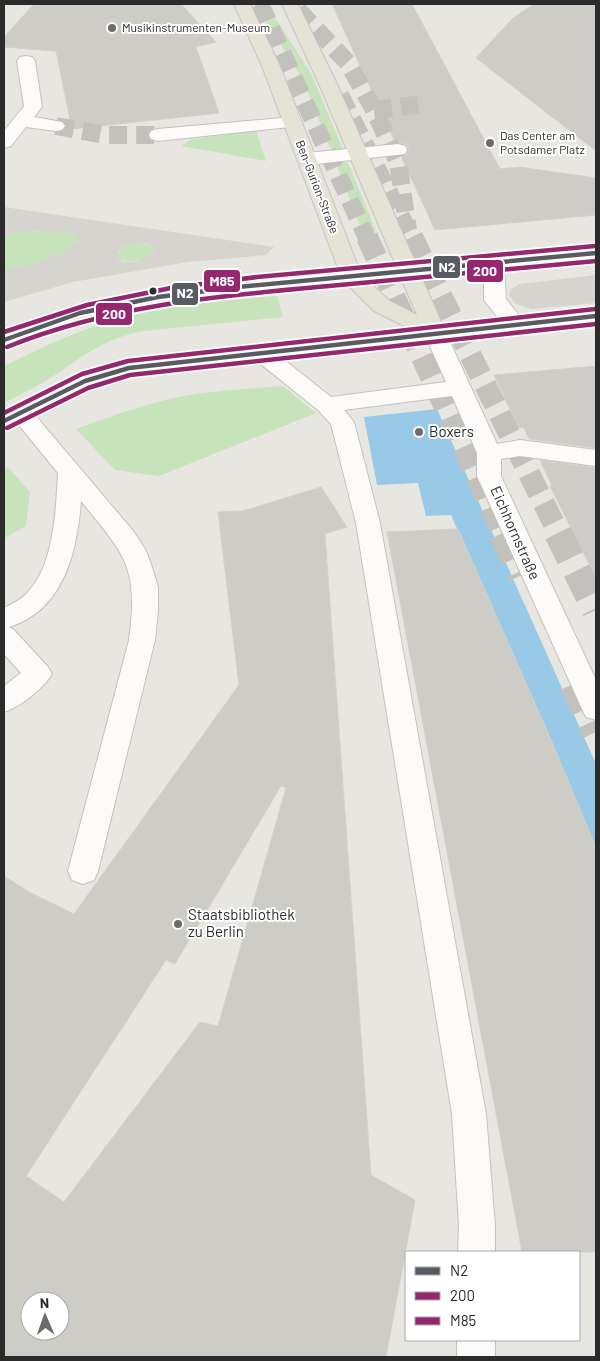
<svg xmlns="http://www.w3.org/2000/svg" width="600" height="1361" font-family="Barlow,sans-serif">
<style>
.green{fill:#c7e3bb}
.plaza{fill:#d6d4cf;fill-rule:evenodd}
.water{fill:#98c9e6}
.building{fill:#cdccc7;stroke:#d3d1cc;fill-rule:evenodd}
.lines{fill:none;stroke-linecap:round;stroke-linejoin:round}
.minor-tunnel{stroke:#c2c1bc;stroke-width:18;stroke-dasharray:18 9;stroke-linecap:butt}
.highway-tunnel-far2{stroke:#c2c1bc;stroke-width:18;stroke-dasharray:18 9;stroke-linecap:butt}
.highway-tunnel-far1{stroke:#c2c1bc;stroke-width:22;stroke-dasharray:22 11;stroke-linecap:butt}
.highway-tunnel{stroke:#c2c1bc;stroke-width:28;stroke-dasharray:28 14;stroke-linecap:butt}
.minor-casing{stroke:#c2c2c1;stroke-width:2}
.major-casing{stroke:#c5c4c1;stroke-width:2}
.minor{fill:#fcfbfa;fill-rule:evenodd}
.major{fill:#e5e3d5;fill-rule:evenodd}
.bus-1-casing{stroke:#fff;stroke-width:8}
.bus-2-casing{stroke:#fff;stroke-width:8}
.bus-3-casing{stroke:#fff;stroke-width:8}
.bus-1{stroke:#595b62;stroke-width:4.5}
.bus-2{stroke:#95276e;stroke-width:4.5}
.bus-3{stroke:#95276e;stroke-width:4.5}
.poi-dot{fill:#6d6c6a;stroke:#fff;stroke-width:2}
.bus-dot{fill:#2b2b2b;stroke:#fff;stroke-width:2}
.labels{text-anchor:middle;stroke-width:4;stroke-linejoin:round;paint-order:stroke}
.far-poi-label{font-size:12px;fill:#2b2b2b;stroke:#fff;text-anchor:start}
.far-street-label{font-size:12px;fill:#2b2b2b;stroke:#fff}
.poi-label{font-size:15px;fill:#2b2b2b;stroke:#fff;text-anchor:start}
.street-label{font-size:15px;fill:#2b2b2b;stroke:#fff}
.line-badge{stroke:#fff;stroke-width:2}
.badge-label{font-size:14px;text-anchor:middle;font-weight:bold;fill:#fff}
</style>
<rect width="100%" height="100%" fill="#e8e6e0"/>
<!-- green -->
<g class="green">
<path d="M254,4H266L311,73L343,150L330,148L305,85L294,65Z"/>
<path d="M256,131L266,161L181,146L192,139Z"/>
<path d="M335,161L348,163L376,231H362Z"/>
<path d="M29,231L74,234L78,236V241C64,259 25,268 4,270V239L9,235Z"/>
<path d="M136,243C144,243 151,243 155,251C143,260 130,266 117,258C119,248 126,246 136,243Z"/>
<path d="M277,296L283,317L143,331C104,339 86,354 55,375C39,386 21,394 4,403V366C37,350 71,333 106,323C162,305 219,301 277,296Z"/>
<path d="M283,386L316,413L159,476L115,470L76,429C117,414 158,399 202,393C229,390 256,388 283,386Z"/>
<path d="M8,467L30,492L26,526L4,538V470Z"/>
</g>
<!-- plaza -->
<g class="plaza">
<path d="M4,207L274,247L266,255L188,262L73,282L4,302V270L36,264L65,252L78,241V236L74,234L29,231L9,235L4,239ZM136,243H146L153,247L155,251L136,262H123L117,258L118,252L124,247Z"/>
<path d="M596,275V303L531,309L516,304L509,295L511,289L520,284Z"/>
</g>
<!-- water -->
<path class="water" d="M437,409L596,764V848L551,740L451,515L426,516L418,483L377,485L364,417Z"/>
<!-- building -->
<g class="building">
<path d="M34,4H181L216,42L196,47L219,113L72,129L56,51L4,47V37Z"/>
<path d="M332,4H412L500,169L519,167L596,178V215L435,230L401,156L407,155L409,149L406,144L395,142Z"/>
<path d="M534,4H596V151L476,58L513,18Z"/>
<path d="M596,366V448L529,439L524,428L518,427L494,375Z"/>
<path d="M540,460L596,468V578L550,486H552Z"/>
<path d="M321,487L347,527L325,534L371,1175L415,1200L386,1357H4V876L29,892L74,914L239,685L218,512L243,511ZM281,786L286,788L218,1026L200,1022L64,1202L26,1176L166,960L175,964ZM30,1301H60V1331H30Z"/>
<path d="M458,529L551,740L596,848V1252H522L387,532Z"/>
</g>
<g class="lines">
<!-- minor-tunnel -->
<g class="minor-tunnel">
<path d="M298,10L348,63L374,110L398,162L408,230"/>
<path d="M374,110L424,104"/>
<path d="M56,126L105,135H158"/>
</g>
<!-- highway-tunnel-far2 -->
<g class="highway-tunnel-far2">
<path d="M260,4L367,238"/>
<path d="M340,95L412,238"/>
</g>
<!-- highway-tunnel-far1 -->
<g class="highway-tunnel-far1">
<path d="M367,237L503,534"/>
<path d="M412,237L559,534"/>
</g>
<!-- highway-tunnel -->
<g class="highway-tunnel">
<path d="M503,533L522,575"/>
<path d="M558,533L596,610"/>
<path d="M573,684L596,732"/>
</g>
<!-- minor casing -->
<g class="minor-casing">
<g id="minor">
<path d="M26,56L32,57L35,61L42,107L34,117L62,122L65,126L62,130L56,131L26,127L11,146L4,148V131L24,106L17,61L20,57Z"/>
<path d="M293,117L299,118L302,122L299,126L158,141L151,139L149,135L151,131L158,129Z"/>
<path d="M398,144L405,146L407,150L405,154L307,165L300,163L298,159L300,155L307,153Z"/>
<path d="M494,257L501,259L504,263L506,299L526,324L523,329L515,331L507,329L484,300V263L487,259Z"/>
<path d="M435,326L443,328L446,333L497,444L520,440L596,450V466L520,456L501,459V476L596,680V720L586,717L582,709L477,476V453L452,396L344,410L354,422L380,523L486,1114L495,1226V1252H458L459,1226L452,1114L356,523L331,424L318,410L252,357L249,352L252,347L260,345L268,347L331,397L446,382L424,333L427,328Z"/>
<path d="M21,406L29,408L134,532L146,551L151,564L158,587V611L155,640L98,871L94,880L83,884L72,880L68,871L129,640C139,567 125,555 81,501C77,552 64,610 9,627L13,629L48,667L52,674C43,689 20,707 4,712V686L21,673L4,654V608C12,604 21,600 27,593C54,566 56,510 58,473L9,413L13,408Z"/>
<rect x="457" y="1340" width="38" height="17"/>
</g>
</g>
<!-- major casing -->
<g class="major-casing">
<path id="major" d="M234,4H250L280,66L359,269L396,266L320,86L282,4H298L338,86L416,264L596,247V259L421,276L443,326L596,310V322L131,375L93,386L12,426L4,429V412L77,376L129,361L412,330L374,311L346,283L198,297L119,310L49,330L4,347V332C111,290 225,281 339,271L262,66ZM401,278L417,315L390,301L368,281Z"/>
</g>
<!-- minor -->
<use href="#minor" class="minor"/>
<!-- major -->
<use href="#major" class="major"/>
<!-- bus-1 casing -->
<g class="bus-1-casing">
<g id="bus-1">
<path d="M4,340L80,313L158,297L238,287L596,253"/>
<path d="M4,421L85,381L129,368L596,316"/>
</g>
</g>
<!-- bus-2 casing -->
<g class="bus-2-casing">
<g id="bus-2">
<path d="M7,347C111,305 218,296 329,286C418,277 507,269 596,261"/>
<path d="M7,428L88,388L130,375L596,324"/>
</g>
</g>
<!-- bus-3 casing -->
<g class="bus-3-casing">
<g id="bus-3">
<path d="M4,332L87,305L171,288L257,277L595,246"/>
<path d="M4,413L82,374L128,361L595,309"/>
</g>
</g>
<!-- bus-1 -->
<use href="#bus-1" class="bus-1"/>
<!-- bus-2 -->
<use href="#bus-2" class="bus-2"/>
<!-- bus-3 -->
<use href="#bus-3" class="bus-3"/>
</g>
<!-- markers -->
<g class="poi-dot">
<circle cx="112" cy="28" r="5"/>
<circle cx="490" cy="143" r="5"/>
<circle cx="419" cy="432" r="5"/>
<circle cx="178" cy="924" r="5"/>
</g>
<circle class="bus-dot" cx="153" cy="291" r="4.5"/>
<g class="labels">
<!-- far-poi labels -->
<g class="far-poi-label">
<text x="122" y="32">Musikinstrumenten-Museum</text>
<text x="500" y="140">Das Center am<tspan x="500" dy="14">Potsdamer Platz</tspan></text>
</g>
<!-- far-street labels -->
<g class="far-street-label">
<text transform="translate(317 187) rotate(69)" y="4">Ben-Gurion-Straße</text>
</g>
<!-- poi labels -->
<g class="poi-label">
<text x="429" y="437">Boxers</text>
<text x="188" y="920">Staatsbibliothek<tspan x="188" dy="17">zu Berlin</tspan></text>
</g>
<!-- street labels -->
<g class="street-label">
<text transform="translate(515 533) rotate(66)" y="5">Eichhornstraße</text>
</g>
</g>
<g class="line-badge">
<rect x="432" y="255" width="29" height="24" rx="5" fill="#595b62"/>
<rect x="466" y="259" width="38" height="24" rx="5" fill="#95276e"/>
<rect x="203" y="269" width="38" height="24" rx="5" fill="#95276e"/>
<rect x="171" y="282" width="28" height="24" rx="5" fill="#595b62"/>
<rect x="95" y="302" width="38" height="24" rx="5" fill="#95276e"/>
</g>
<g class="badge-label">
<text x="447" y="272">N2</text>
<text x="485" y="276">200</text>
<text x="222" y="286">M85</text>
<text x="185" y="298">N2</text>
<text x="114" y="319">200</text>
</g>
<!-- border -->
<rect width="600" height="1361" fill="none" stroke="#2b2b2b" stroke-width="10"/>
<!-- legend -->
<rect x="405" y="1251" width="175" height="90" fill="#ffffff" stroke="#aaaaaa"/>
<rect x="415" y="1267" width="25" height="8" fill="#595b62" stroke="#aaaaaa"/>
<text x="450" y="1276" font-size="15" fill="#2b2b2b">N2</text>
<rect x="415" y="1292" width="25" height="8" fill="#95276e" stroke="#aaaaaa"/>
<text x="450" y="1301" font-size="15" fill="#2b2b2b">200</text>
<rect x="415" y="1317" width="25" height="8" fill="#95276e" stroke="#aaaaaa"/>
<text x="450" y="1326" font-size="15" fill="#2b2b2b">M85</text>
<!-- north arrow -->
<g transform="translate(45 1316) rotate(358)"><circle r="24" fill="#ffffff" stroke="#aaaaaa"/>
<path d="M0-4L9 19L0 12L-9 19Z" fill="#6d6c6a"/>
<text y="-8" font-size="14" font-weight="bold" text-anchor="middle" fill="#2b2b2b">N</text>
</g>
</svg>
